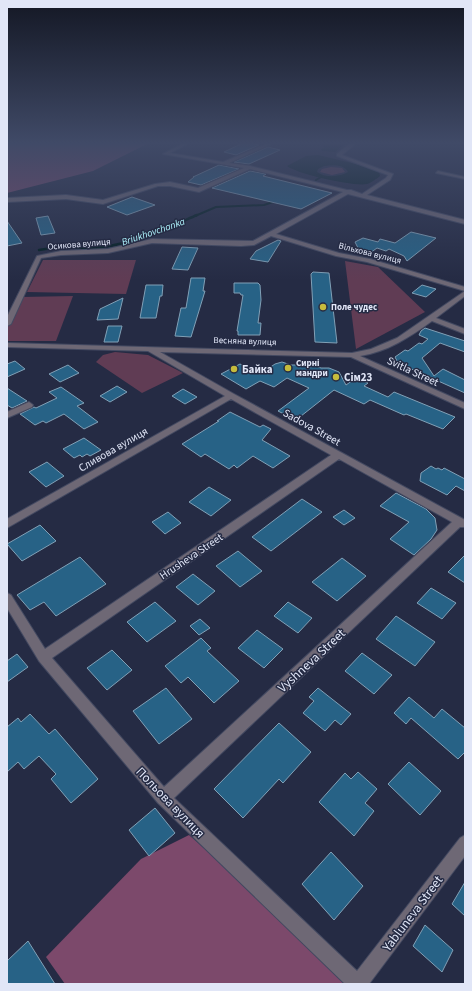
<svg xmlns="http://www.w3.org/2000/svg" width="472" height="991" font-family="'Source Sans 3',sans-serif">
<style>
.green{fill:#603c54}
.forest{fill:#7c496b}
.water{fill:#041f23;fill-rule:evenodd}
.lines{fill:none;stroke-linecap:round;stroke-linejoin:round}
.stream-far1{stroke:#041f23;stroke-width:2}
.stream{stroke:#041f23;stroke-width:2.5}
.building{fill:#276286;stroke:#81a0b6}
.minor-casing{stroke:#434961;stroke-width:2}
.minor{fill:#6e6875;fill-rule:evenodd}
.poi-dot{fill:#c6bc3c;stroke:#252b44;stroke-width:1.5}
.labels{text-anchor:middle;stroke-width:3;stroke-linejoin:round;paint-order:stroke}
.far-street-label{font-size:9px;fill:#e1e6f7;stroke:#252b44}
.far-poi-label{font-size:9px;font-weight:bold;fill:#e1e6f7;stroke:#252b44;text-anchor:start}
.far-water-label{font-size:10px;font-style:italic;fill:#aef2fb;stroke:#252b44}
.poi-label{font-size:11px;font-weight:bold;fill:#e1e6f7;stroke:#252b44;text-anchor:start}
.street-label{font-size:11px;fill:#e1e6f7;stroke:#252b44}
.near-street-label{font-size:13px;fill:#e1e6f7;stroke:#252b44}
</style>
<rect width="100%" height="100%" fill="#252b44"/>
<!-- green -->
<g class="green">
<path d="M331,167L342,168L345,172L332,175L320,172L322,169Z"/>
<path d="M43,260H136L126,294L27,292Z"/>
<path d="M345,261L378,267L425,312L356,349Z"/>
<path d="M73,296L56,341H7V328L21,297Z"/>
<path d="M115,352L148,355L183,373L142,393L96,362L103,355Z"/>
</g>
<!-- forest -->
<g class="forest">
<path d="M7,142H151L93,171L7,193Z"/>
<path d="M189,835L359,984H65L46,957L141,859Z"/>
</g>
<!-- water -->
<g class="water">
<path d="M327,142H346L335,152L322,151L321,149L324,148L323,144Z"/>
<path d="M318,155L368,167L379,172L380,176C376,179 371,183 367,184C355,187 297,174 287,166L306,156ZM324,166C332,165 344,164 348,172C340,177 325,178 317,172L318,169Z"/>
</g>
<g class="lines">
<!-- stream-far1 -->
<g class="stream-far1">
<path d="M316,180L321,177L317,175"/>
<path d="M195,216L216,207L264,205L279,200"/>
</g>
<!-- stream -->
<path class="stream" d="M39,250C60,246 80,249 101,247C134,244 167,228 197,215"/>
</g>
<!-- building -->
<g class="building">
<path d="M245,142L259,145L236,155L224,152Z"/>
<path d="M268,147L280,150L249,164L234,162Z"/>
<path d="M219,165L239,169L201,185L188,182L194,177H193Z"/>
<path d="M250,171L266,174L263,176L332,193L301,209L212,188Z"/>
<path d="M132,197L155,205L127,215L107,207Z"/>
<path d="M48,216L55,233L41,235L36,218Z"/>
<path d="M7,221L22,243L7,246Z"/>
<path d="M411,232L436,238L407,261L404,256L389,249L386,251L377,248L370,253L359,250L355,242L363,238L378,242L380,239L395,243Z"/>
<path d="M278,240L281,241L268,262L250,259L256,251Z"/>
<path d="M182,247L198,248L188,270L172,269Z"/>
<path d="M313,272L329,273L337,343L315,342L311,274Z"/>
<path d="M191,278H205L203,291H205L191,337L175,336L181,308H186Z"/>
<path d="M234,283H258L260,285L261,300L258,323H261L260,335H238V331H237L243,295H241L240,293H234Z"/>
<path d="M146,285H163L162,296H160L156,318H140Z"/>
<path d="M422,285L436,289L426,297L412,293Z"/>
<path d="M123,298L118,319L97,320L100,309Z"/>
<path d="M108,326H122L118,342H104Z"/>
<path d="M425,328L465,341V352L440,343L422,358L434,376L443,369L465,380V393L398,363L395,357L405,350L408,351L419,343L422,344L428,339L419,335L421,331Z"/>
<path d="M15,361L25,369L7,377V364Z"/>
<path d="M282,362L291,365H305L311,367L314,365L321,368H329L339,372L346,385L356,378L368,383L364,386L388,397L394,392L455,417L443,429L406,414L404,415L370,400L364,404L334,390L296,420L278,411L309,388L287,378L274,387L260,381L246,389L221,374L240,364L260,374L275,364Z"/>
<path d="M68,365L79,373L60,382L49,374Z"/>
<path d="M117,386L127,392L110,402L100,396Z"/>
<path d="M61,387L84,403L77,406L98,422L84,429L64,414L46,423L43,421L35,425L20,414L34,407L36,408L57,398L49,392Z"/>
<path d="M7,388L27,401L12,408L7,405Z"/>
<path d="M183,389L197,397L185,404L172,396Z"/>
<path d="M230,412L260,427L263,425L271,429L262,440L290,456L273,468L253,456L237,468L234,465L229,469L205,454L201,457L182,444L219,421H217Z"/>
<path d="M84,438L101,450L90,456L87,454L82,457L80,455L74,458L63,449Z"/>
<path d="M47,462L64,476L46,487L29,472Z"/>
<path d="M431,466L436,469L438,468L442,470L444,468L465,479V491L456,486L447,495L420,481L421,473Z"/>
<path d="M209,487L231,500L211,516L189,502Z"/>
<path d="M396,493L426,509L435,518L437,530L431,539L414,555L390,539L409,522L380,506Z"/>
<path d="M302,499L322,512L271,551L252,537Z"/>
<path d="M344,510L355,518L344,525L333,517Z"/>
<path d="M168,512L181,523L165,534L152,522Z"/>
<path d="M40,525L56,541L22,561L7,544Z"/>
<path d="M238,551L262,571L240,587L216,566Z"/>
<path d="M465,555V583L448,572Z"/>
<path d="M80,557L106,584L56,616L44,602L30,610L17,595Z"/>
<path d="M342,558L366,576L337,601L312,582Z"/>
<path d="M193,574L215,591L198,605L176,587Z"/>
<path d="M431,588L456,603L442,619L417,603Z"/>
<path d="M155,602L176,621L147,642L127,622Z"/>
<path d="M288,602L312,618L298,633L274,616Z"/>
<path d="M396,616L435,642L415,666L376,639Z"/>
<path d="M200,619L210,628L199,635L190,626Z"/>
<path d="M257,630L283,649L264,668L238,648Z"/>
<path d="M201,638L211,648L207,651L239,681L214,703L188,677L181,683L165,666Z"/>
<path d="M112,650L132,670L107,690L87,668Z"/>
<path d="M362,653L392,675L374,694L345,671Z"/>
<path d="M17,654L28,667L7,682V661Z"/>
<path d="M166,688L192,719L159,744L133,711Z"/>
<path d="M318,688L351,714L341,725L335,720L325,731L303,713L314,701L309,697Z"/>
<path d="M409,697L434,718L442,709L465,728V752L458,759L411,718L406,724L394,713Z"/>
<path d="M30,714L49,734L55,729L98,779L71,803L51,779L56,774L39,756L24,769L18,762L7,772V727L18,718L21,722Z"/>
<path d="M279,723L311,752L283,783L279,779L243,818L214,789Z"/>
<path d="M409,762L441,791L420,815L388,784Z"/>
<path d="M358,772L377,789L365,803L374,811L354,836L319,802L345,773L351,779Z"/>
<path d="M155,808L175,833L149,856L129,830Z"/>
<path d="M331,852L363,886L334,920L302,884Z"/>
<path d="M465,882V916L452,904Z"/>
<path d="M425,925L453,950L442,972L413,946Z"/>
<path d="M28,941L55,984H7V961Z"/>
</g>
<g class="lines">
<!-- minor casing -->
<g class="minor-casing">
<g id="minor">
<path d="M186,142H191L170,153L223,162L271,142V144L229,163L250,166L347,190H351L362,194L386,178L388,175L337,156V154L350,143H354V145L342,155L393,174L390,180L367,195L465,220V224L348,194L276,234L339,253L370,259L465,287V296L436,318L465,329V334L432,321C410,337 387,352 360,356L465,403V409L351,357L160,352L234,394L465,520V527H460L174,798L357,971L460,838L465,835V856L369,984H345L158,803L39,661L7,608V593L11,595L45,649L331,455L231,399L7,528V519L225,396L148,351L7,347V343L352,353L371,349L397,338L465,291L367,262L336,256L271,236L254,245L241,246L152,243L108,253L61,255L41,258L11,324L7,326V317L37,256L61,251L108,249L152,239L253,241L343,192L250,169L199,192L170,186H158L103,204L66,199L7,202V198L66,195L103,200L155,184L170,182L198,188L244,168L163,154ZM339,459L452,522L164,787L52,658Z"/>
<path d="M438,171L465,177V179L436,173Z"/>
<path d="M29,402L33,405L32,407L7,418V412Z"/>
</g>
</g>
<!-- minor -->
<use href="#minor" class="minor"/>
</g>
<!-- sky -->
<linearGradient id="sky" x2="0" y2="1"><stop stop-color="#141825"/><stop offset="0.51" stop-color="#404a67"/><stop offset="1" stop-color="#404a67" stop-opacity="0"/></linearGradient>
<rect width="472" height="280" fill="url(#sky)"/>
<!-- markers -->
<g class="poi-dot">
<circle cx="323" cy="307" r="4"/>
<circle cx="288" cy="368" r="4"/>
<circle cx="234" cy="369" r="4"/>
<circle cx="336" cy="377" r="4"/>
</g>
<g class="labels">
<!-- far-street labels -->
<g class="far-street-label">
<text transform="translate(79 244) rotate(-5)" y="3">Осикова вулиця</text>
<text transform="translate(370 253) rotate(14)" y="3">Вільхова вулиця</text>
<text transform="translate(245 341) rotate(2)" y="3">Весняна вулиця</text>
</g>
<!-- far-poi labels -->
<g class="far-poi-label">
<text x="331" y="310">Поле чудес</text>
<text x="296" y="366">Сирні<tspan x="296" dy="10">мандри</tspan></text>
</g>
<!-- far-water labels -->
<g class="far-water-label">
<text transform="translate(153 231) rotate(-19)" y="4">Briukhovchanka</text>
</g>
<!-- poi labels -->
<g class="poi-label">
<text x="242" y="373">Байка</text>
<text x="344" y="381">Сім23</text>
</g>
<!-- street labels -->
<g class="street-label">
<text transform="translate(413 371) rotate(25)" y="4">Svitla Street</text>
<text transform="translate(312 427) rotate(29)" y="4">Sadova Street</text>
<text transform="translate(113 449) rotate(-30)" y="4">Сливова вулиця</text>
<text transform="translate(191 556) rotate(-34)" y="4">Hrusheva Street</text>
</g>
<!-- near-street labels -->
<g class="near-street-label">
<text transform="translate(311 660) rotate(-43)" y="5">Vyshneva Street</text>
<text transform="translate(171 802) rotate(46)" y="5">Польова вулиця</text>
<text transform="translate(412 913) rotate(-53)" y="5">Yabluneva Street</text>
</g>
</g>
<!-- border -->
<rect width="472" height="991" fill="none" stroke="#e1e6f7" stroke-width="16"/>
</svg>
